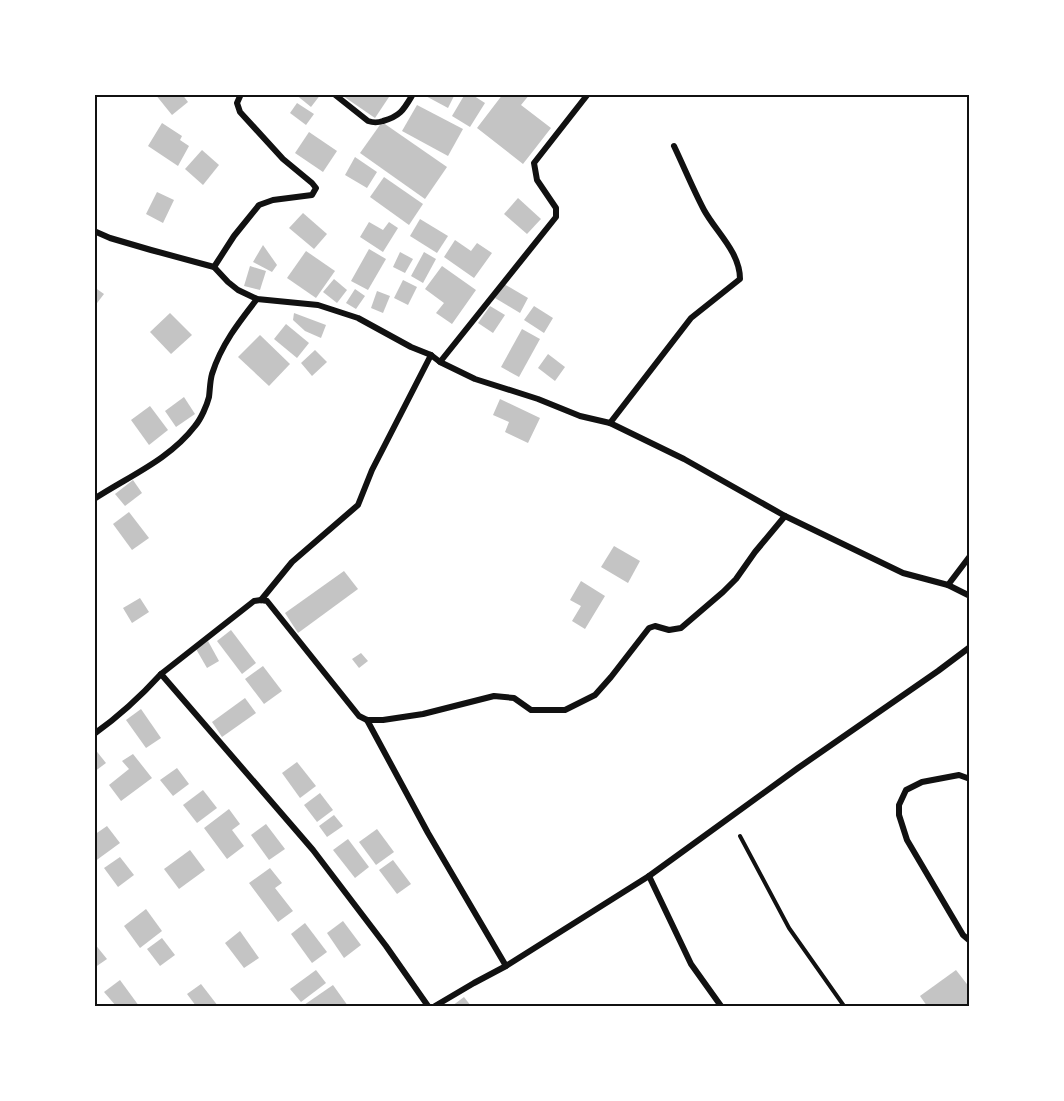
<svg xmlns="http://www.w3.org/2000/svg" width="1064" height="1101" font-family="Roboto,sans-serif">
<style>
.building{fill:#c4c4c4}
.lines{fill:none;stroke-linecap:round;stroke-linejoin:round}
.path{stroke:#111;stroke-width:4}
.minor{stroke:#111;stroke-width:6}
.neatline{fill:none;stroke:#111;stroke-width:2}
</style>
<rect width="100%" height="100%" fill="#fff"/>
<!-- building -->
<g class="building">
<path d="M155,94H182L188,102L172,115Z"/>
<path d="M295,94H321L311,107Z"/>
<path d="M344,94H391L375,118L343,96Z"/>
<path d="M422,94H455L448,108Z"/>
<path d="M465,94H471L485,103L470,127L452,116Z"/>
<path d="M503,94H530L521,105L551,128L523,164L477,128Z"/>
<path d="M297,103L314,114L306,125L290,113Z"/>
<path d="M417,105L463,129L448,156L402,131Z"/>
<path d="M382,122L447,167L425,199L360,153Z"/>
<path d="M162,123L182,136L180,140L189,146L178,166L148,146Z"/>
<path d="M309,132L337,151L323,172L295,153Z"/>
<path d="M202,150L219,165L203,185L185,169Z"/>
<path d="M355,157L377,172L367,188L345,175Z"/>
<path d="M384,177L423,204L409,225L370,197Z"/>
<path d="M157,192L174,200L163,223L146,214Z"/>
<path d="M518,198L541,219L527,234L504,214Z"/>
<path d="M303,213L327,234L314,249L289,228Z"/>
<path d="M420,219L448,236L437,253L410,236Z"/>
<path d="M369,222L383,230L389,222L398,228L383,252L360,237Z"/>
<path d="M455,240L471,251L477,243L492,253L474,278L444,257Z"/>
<path d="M263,245L277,265L272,272L253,262Z"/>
<path d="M369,249L386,259L368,290L351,281Z"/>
<path d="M306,251L335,271L316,298L287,278Z"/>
<path d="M400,252L413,259L405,273L393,267Z"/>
<path d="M424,252L436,259L423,283L411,276Z"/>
<path d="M250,266L266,271L260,290L244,286Z"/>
<path d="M442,266L476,290L452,324L436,313L444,303L425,289Z"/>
<path d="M334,279L347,290L337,303L323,292Z"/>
<path d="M403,280L417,287L408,305L394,298Z"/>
<path d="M504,284L528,298L520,313L495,298Z"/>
<path d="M94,287L104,294L94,307Z"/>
<path d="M355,289L365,296L356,309L346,303Z"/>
<path d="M377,291L390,296L383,313L371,308Z"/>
<path d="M490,306L505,315L493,333L478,323Z"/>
<path d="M534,306L553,318L544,333L524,320Z"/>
<path d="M170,313L192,335L171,354L150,332Z"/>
<path d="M294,313L326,325L321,338L305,331L293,320Z"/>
<path d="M286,324L309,343L297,358L274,339Z"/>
<path d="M522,329L540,339L519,377L501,367Z"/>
<path d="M260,335L290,364L269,386L238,357Z"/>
<path d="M315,350L327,362L312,376L301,363Z"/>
<path d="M548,354L565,367L555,381L538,368Z"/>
<path d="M184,397L195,414L176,427L165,411Z"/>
<path d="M500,399L540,418L528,443L505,432L509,422L493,415Z"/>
<path d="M150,406L168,430L149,445L131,420Z"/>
<path d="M133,480L142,493L125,506L115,494Z"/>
<path d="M129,512L149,538L132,550L113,524Z"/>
<path d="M614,546L640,561L628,583L601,567Z"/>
<path d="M344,571L358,589L298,633L285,613Z"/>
<path d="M581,581L605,596L585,629L572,621L581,606L570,600Z"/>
<path d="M140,598L149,612L132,623L123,608Z"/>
<path d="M231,630L256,663L242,674L217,641Z"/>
<path d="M208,641L219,661L207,668L196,649Z"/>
<path d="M361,653L368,661L359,668L352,659Z"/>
<path d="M263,666L282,691L264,704L245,679Z"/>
<path d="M245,698L256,713L222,737L212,722Z"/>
<path d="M141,709L161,738L146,748L126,720Z"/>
<path d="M94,748L106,763L94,772Z"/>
<path d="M133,754L152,778L121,801L109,785L129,769L122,761Z"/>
<path d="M297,762L316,786L300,798L282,773Z"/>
<path d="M177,768L189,784L173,796L160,780Z"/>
<path d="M203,790L217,808L197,823L183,805Z"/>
<path d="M320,793L333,810L317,822L304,805Z"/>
<path d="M229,809L240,824L232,830L244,846L227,859L204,828Z"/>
<path d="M334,815L343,826L327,837L319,826Z"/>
<path d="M266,824L285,849L269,860L251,835Z"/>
<path d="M107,826L120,843L94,862V835Z"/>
<path d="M377,829L394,852L376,865L359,842Z"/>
<path d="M348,839L369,867L355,878L333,850Z"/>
<path d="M190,850L205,870L179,889L164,869Z"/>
<path d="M120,857L134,875L118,887L104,868Z"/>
<path d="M393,860L411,884L397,894L379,870Z"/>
<path d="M270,868L282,883L275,888L293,911L278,922L249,883Z"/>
<path d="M146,909L162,931L140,948L124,926Z"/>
<path d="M343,921L361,945L344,958L327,933Z"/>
<path d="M305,923L327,952L312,963L291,934Z"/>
<path d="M240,931L259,958L244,968L225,943Z"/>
<path d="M162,938L175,955L160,966L147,949Z"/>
<path d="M94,943L107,959L94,968Z"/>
<path d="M316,970L326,983L301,1002L290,989Z"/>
<path d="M956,970L970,988V1006H927L920,996Z"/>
<path d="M120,980L139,1006H116L104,992Z"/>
<path d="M201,984L218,1006H196L187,994Z"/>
<path d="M333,985L348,1006H305L304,1005Z"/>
<path d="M464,997L471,1006H452Z"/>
</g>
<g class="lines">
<!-- path -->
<path class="path" d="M740,836L789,928L844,1006"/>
<!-- minor -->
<g class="minor">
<path d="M334,94L368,121C374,123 377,123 383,121C401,116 404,109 413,94"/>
<path d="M94,231L110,238L151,250L214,267L228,282L238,290L257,299L318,305L358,318L411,347L431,355L440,362L475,379L538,399L580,416L610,423L684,459L785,516L903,573L948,585L970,596"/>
<path d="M214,267L234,236L259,205L273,200L312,195L316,188L312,183L283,159L240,112L237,103L241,94"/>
<path d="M440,362L556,217V208L537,180L534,163L588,94"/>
<path d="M610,423L691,318L740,279C740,252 716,232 704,210C693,189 684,167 674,146"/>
<path d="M94,499C129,476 169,460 195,426C201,419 207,405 209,397C210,389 210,381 212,374C221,345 239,322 257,299"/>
<path d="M948,585L970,556"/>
<path d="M261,600L292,562L358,505L372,470L431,355"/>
<path d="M161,674L313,850L386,946L428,1006"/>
<path d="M367,720L428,833L506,966"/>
<path d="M94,734C118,717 141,696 161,674L254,601L261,600L267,601L359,716L367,720H383L423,714L494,696L514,698L531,710H565L595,695L611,677L649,628L655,626L669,630L681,628L723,592L736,579L755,552L785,516"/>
<path d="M970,779L959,775L922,782L906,790L899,805V815L907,840L963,935L970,941"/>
<path d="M649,876L691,964L721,1006"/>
<path d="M435,1006L474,983L506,966L649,876L798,768L938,671L970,647"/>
</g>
</g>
<!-- border -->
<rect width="1064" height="1101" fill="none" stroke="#ffffff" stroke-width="192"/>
<rect x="96" y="96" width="872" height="909" class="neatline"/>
</svg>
